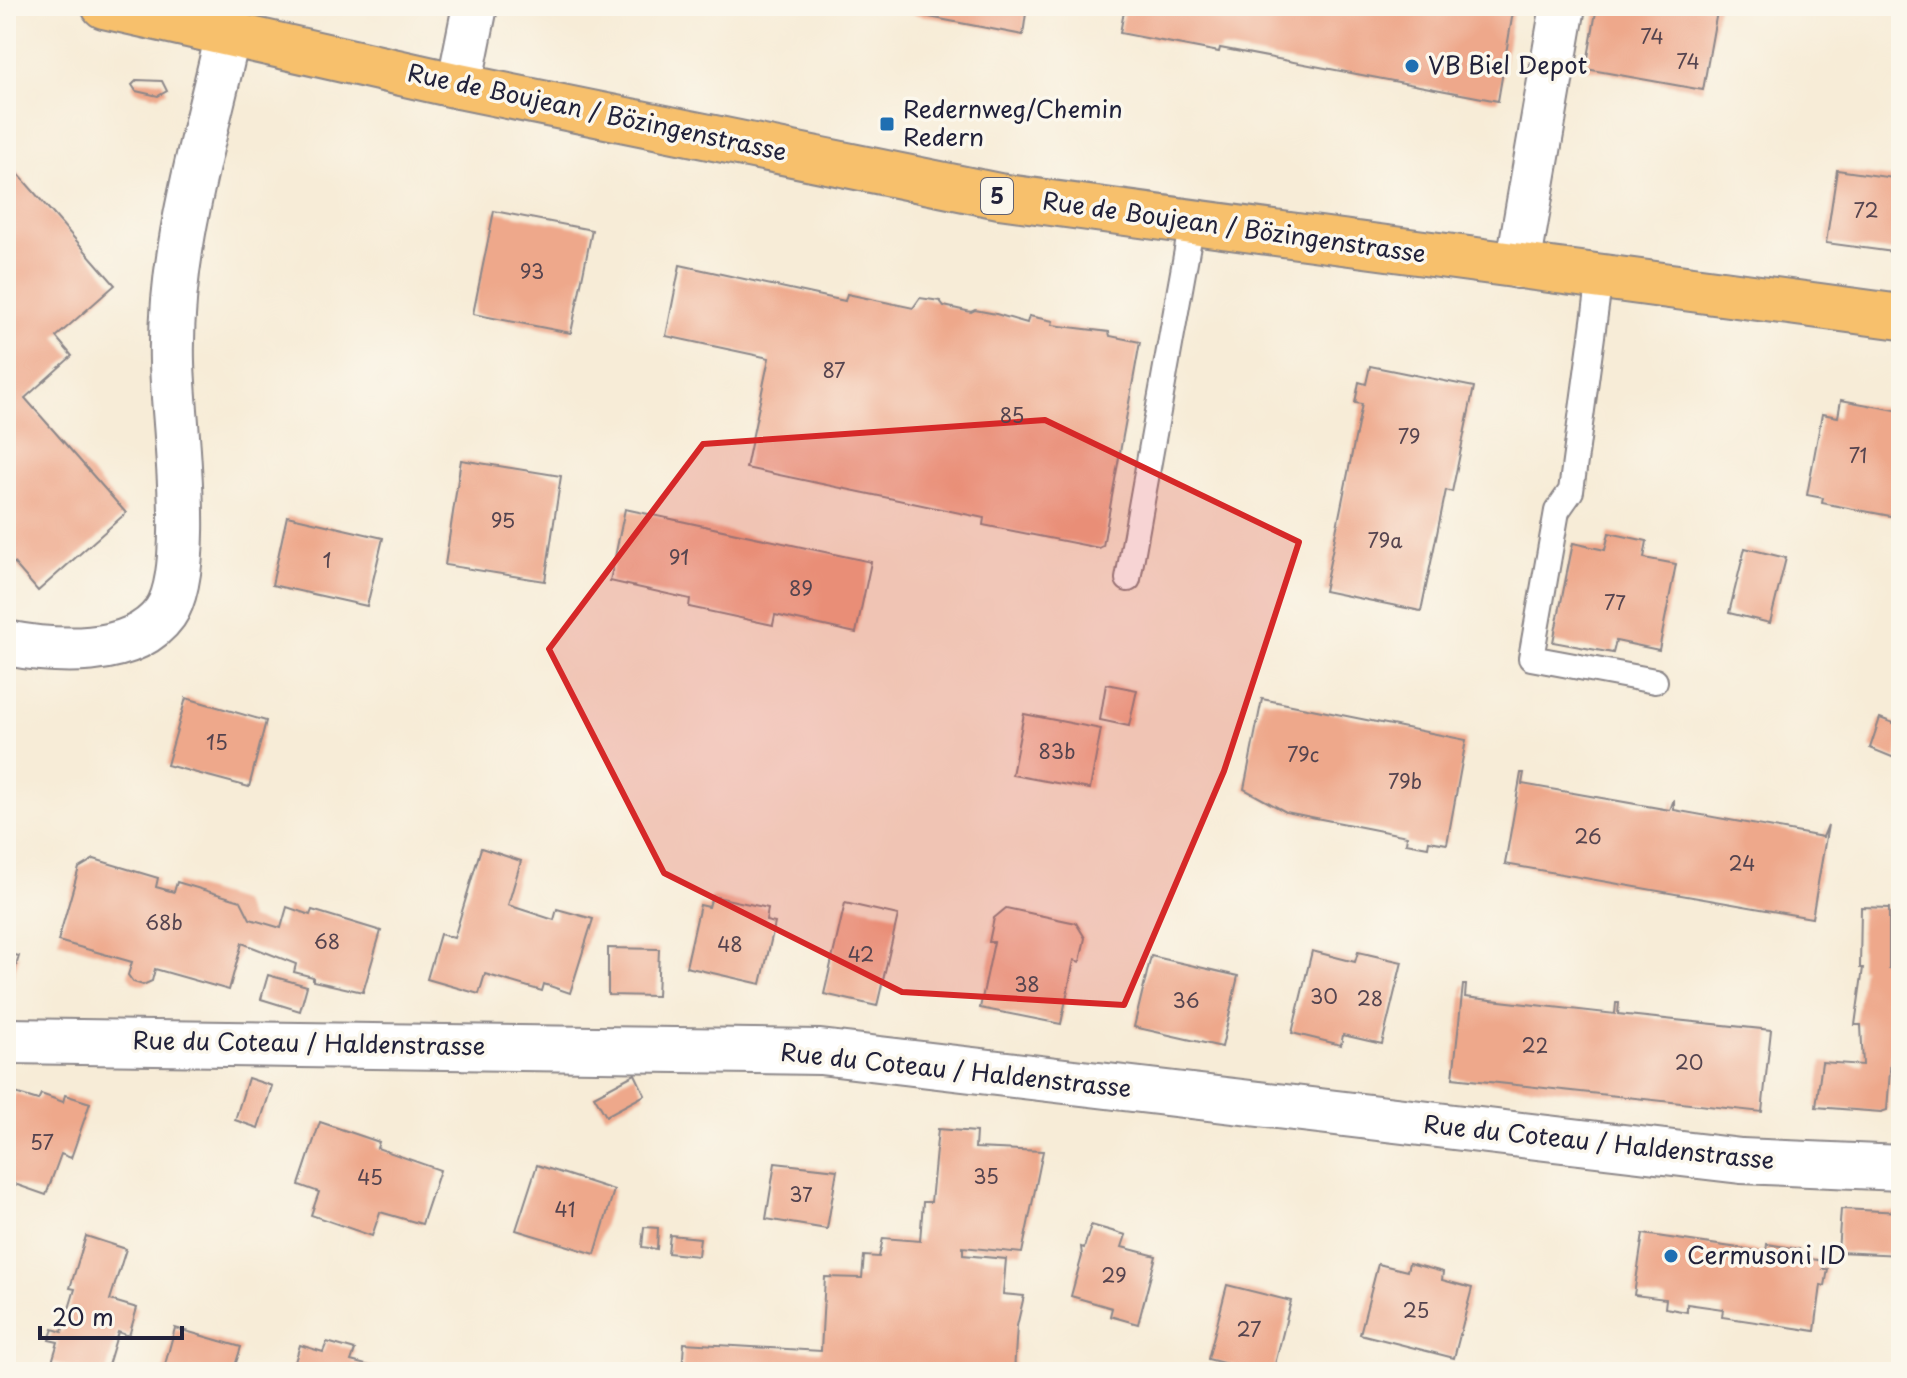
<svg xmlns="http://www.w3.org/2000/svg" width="1907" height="1378" font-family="'Playpen Sans',sans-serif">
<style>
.building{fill:#eea88b}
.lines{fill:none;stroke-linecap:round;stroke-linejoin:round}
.service-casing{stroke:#8c8789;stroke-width:28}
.minor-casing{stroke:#8c8789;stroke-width:48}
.primary-casing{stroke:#8c8789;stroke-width:48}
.service{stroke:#fff;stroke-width:24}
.minor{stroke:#fff;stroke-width:44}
.primary{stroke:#f7c06c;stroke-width:44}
.marked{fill:#d62828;fill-opacity:0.2;stroke:#d62828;stroke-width:6;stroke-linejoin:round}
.poi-dot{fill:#1f6fb2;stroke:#fbf7ec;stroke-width:3}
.labels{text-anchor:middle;stroke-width:7;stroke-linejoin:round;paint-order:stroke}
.number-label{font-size:20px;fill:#55444f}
.shield{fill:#fbf7ec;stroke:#636270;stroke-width:2}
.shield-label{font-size:22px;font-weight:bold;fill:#22223b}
.poi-label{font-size:24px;fill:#22223b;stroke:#fbf7ec;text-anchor:start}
.street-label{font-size:24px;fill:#22223b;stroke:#fbf7ec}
</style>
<rect width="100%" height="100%" fill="#fbf7ec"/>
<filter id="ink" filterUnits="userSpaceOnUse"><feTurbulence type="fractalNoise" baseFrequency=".0125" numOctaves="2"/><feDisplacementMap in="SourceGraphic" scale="16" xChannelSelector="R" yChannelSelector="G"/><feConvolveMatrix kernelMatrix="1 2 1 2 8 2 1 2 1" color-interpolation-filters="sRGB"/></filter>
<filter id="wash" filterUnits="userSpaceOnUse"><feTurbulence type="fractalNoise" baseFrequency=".006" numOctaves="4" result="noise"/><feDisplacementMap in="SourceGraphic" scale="32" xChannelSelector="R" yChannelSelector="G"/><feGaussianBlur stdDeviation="1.8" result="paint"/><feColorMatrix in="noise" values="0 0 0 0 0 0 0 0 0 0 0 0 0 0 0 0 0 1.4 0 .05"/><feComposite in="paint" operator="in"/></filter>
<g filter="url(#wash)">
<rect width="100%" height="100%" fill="#f7ecd7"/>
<g id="blocks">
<!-- building -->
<g class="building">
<path d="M872,6H1027L1023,35Z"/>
<path d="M1125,6H1514L1498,101L1220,48L1219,52L1120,33Z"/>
<path d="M1597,6H1718L1703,90L1586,69Z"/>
<path d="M137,80L162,81L167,91L158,96L136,91L132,85Z"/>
<path d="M6,160L115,285L56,337L72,356L25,398L126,513L38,591L6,554Z"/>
<path d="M1837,170L1901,179V253L1826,243Z"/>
<path d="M494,211L592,230L571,333L473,314Z"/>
<path d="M680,265L845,301L847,294L913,308L920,298L940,301L944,306L971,312L975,310L996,314L1027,323L1029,316L1053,321L1052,325L1109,332L1110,336L1140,342L1103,546L1099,548L983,525L984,518L746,468L769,358L666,336Z"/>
<path d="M1370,366L1474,387L1452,492L1446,490L1421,611L1324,591L1362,404L1355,403L1359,382L1366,384Z"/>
<path d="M1841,400L1901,411V518L1822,503L1823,498L1807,495L1822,414L1838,417Z"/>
<path d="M461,460L561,476L545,581L445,565Z"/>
<path d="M625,509L871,562L856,633L775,615L773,625L689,607L690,599L610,581Z"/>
<path d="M287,516L383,538L367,606L272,585Z"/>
<path d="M1609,533L1647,541L1644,558L1676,564L1659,650L1616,641L1613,653L1553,642L1573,543L1605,550Z"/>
<path d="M1745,548L1786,558L1770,623L1729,613Z"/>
<path d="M1106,684L1137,690L1129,726L1100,720Z"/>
<path d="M186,698L266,721L249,787L167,765Z"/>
<path d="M1262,699L1466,740L1447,844L1429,841L1428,847L1406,843L1407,836L1286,812L1244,789Z"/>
<path d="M1024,714L1101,729L1090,789L1012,775Z"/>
<path d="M1880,718L1901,726L1897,759L1870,748Z"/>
<path d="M1521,773H1524L1522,784L1670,810L1674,799V810L1823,837L1828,825L1812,918L1505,864Z"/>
<path d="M481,848L521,861L508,905L554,920L557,909L593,919L570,993L544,984L542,991L485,974L479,994L427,979L440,934L454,938Z"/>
<path d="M94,859L158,878L156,887L174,892L177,882L241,901L250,919L281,928L287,907L310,915L312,910L381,931L363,992L313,981V977L294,972L296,964L242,943L229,990L155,969L152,981L143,985L133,982L128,975L132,962L58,941L79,868Z"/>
<path d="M712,896L768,908L766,921L775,923L761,984L686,967L700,905L709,907Z"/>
<path d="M845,903L898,915L877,1006L824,994Z"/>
<path d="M1861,907L1889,908V969L1901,971V1033L1893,1032L1887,1110L1881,1112L1816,1107L1822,1062L1863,1065L1861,1025H1855L1863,968H1860Z"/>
<path d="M1006,908L1076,923L1085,938L1080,962L1074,960L1061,1024L980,1008L994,942H989L994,918Z"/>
<path d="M608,948L659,949L657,996L608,995Z"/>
<path d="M1312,951L1355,962L1358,952L1402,962L1382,1044L1343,1035L1341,1045L1292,1033Z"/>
<path d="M6,953L19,956L12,980L6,978Z"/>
<path d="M1151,956L1238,976L1222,1047L1134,1027Z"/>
<path d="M268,975L307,986L300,1011L261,999Z"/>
<path d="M1463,985H1466L1465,997L1615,1014L1616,1003H1619L1618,1014L1771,1030L1762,1112L1453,1078Z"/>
<path d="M635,1074L645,1095L606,1116L594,1096Z"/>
<path d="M248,1078L272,1086L258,1128L235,1120Z"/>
<path d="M15,1093L38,1100L41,1094L63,1102L65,1095L90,1103L71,1158L61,1154L46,1195L6,1181V1149L10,1138L6,1136V1119Z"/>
<path d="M320,1122L379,1142L377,1148L440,1170L422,1224L380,1212L372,1236L311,1215L319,1192L299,1185Z"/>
<path d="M938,1129L976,1132L975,1148L1043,1151L1022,1253L963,1247V1255L1006,1259L1003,1294L1024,1296L1017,1326L1014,1372H682L684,1343L821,1351L825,1277L862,1278L864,1256L879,1257L883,1238L920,1241L923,1202H931Z"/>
<path d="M775,1163L837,1170L827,1229L766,1219Z"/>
<path d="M537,1165L614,1190L595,1254L516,1230Z"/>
<path d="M1841,1209L1901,1212V1255L1838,1252Z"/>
<path d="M1091,1225L1126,1235L1122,1247L1156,1256L1138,1324L1110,1316L1112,1308L1071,1296L1082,1256L1081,1247L1084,1248Z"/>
<path d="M644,1227L658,1228L657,1249L642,1247Z"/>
<path d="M1643,1234L1766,1252L1767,1244L1799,1249L1797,1257L1825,1261L1823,1269H1828L1825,1286L1821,1285L1815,1331L1722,1317L1723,1309L1687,1304V1312L1665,1308L1666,1299L1634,1295Z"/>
<path d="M670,1235L700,1238L698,1256L668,1253Z"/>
<path d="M86,1236L126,1249L110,1300L137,1308L129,1336L118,1332L106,1372H84L52,1362L58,1342L49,1340L53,1329L62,1332L75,1289L70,1288Z"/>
<path d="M1409,1263L1443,1272L1442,1280L1472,1288L1454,1358L1360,1334L1378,1264L1407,1271Z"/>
<path d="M1227,1285L1291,1301L1273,1372H1258L1208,1359Z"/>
<path d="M175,1328L241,1347L233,1372H163Z"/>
<path d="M327,1342L355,1350L351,1361L377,1368L376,1372H292L300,1345L323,1352Z"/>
</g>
</g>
</g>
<g filter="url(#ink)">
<use href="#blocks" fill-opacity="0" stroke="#8c8789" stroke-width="2"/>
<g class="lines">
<!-- service casing -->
<g class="service-casing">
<g id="service">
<path d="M1600,277L1571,491L1557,511L1531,658L1655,681"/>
<path d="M1128,579L1192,222"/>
</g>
</g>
<!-- minor casing -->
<g class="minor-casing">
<g id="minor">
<path d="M459,86L475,6"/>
<path d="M1518,266L1563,6"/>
<path d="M6,643C53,652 132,659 165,613C196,569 173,419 172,362C169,251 204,142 228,34"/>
<path d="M6,1041L820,1052L1741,1161L1901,1168"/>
</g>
</g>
<!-- primary casing -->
<g class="primary-casing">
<path id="primary" d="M104,6L459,86L999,196L1901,317"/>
</g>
<!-- service -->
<use href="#service" class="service"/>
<!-- minor -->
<use href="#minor" class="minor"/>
<!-- primary -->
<use href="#primary" class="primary"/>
</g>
</g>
<!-- marked area -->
<path class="marked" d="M1045,420L1299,542L1224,771L1124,1005L902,992L664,873L549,649L703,444Z"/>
<!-- markers -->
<g class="poi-dot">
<circle cx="1412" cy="66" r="8"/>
<rect x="879" y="116" width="16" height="16" rx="4"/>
<circle cx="1671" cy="1256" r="8"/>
</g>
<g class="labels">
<!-- number labels -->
<g class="number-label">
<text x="1652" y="44">74</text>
<text x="1688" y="69">74</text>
<text x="1866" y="218">72</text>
<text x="532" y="279">93</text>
<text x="834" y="378">87</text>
<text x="1012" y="423">85</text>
<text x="1409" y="444">79</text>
<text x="1858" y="463">71</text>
<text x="503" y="528">95</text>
<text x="1385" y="548">79a</text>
<text x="679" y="565">91</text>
<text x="327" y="568">1</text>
<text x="801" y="596">89</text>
<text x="1615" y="610">77</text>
<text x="217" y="750">15</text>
<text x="1057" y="759">83b</text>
<text x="1303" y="762">79c</text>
<text x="1405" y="789">79b</text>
<text x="1588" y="844">26</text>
<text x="1742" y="871">24</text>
<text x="164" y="930">68b</text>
<text x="327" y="949">68</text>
<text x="730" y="952">48</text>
<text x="861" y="962">42</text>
<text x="1027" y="992">38</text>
<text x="1324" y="1004">30</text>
<text x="1370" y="1006">28</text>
<text x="1186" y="1008">36</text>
<text x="1535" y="1053">22</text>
<text x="1689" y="1070">20</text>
<text x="42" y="1150">57</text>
<text x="986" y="1184">35</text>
<text x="370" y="1185">45</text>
<text x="801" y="1202">37</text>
<text x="565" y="1217">41</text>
<text x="1114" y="1283">29</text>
<text x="1416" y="1318">25</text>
<text x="1249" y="1337">27</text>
</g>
<!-- shield labels -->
<rect class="shield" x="981" y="178" width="32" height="36" rx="6"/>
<g class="shield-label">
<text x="997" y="204">5</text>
</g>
<!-- poi labels -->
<g class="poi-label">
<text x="1428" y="74">VB Biel Depot</text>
<text x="903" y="118">Redernweg/Chemin<tspan x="903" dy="28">Redern</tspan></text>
<text x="1687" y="1264">Cermusoni ID</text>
</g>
<!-- street labels -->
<g class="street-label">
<text transform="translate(597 113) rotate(12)" y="8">Rue de Boujean / Bözingenstrasse</text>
<text transform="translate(1234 228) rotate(8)" y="8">Rue de Boujean / Bözingenstrasse</text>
<text transform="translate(309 1044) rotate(1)" y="8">Rue du Coteau / Haldenstrasse</text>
<text transform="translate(956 1071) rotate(6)" y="8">Rue du Coteau / Haldenstrasse</text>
<text transform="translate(1599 1143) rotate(6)" y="8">Rue du Coteau / Haldenstrasse</text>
</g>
</g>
<!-- margin -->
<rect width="1907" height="1378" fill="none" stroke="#fbf7ec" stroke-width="32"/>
<!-- scale -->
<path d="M40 1326v12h142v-12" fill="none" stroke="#22223b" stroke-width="4"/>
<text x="52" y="1326" font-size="24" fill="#22223b" stroke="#fbf7ec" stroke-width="6" paint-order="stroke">20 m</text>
</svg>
